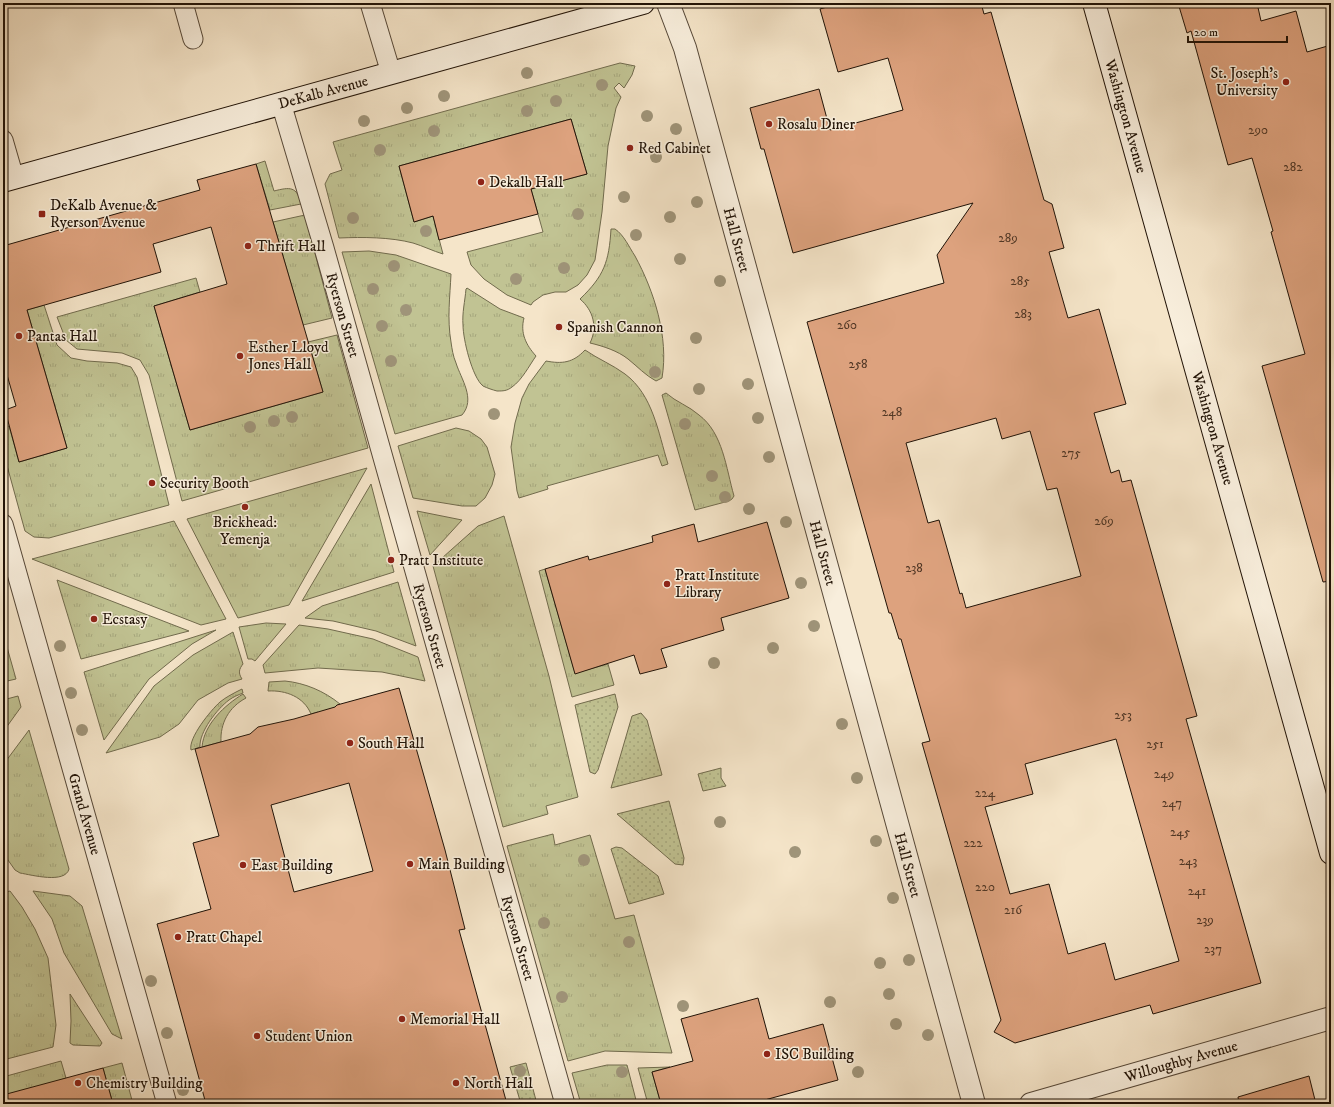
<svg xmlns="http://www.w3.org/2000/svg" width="1334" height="1107" font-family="'IM FELL DW Pica',serif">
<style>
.grass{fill:url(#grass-tufts);stroke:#716b4d}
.garden{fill:url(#garden-dots);stroke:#716b4d}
.building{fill:#dda27e;stroke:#211307;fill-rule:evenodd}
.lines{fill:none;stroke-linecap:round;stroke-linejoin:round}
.lane-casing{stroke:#564838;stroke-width:21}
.street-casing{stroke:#564838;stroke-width:24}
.secondary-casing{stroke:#211307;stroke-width:24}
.lane{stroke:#f8eedc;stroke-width:19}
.street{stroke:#f8eedc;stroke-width:22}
.secondary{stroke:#f8eedc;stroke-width:22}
.tree{fill:#9f9479}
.poi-dot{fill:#8f2418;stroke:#f8eedc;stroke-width:1.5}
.labels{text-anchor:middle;stroke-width:3;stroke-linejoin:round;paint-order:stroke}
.number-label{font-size:13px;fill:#503725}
.poi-label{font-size:15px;fill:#211307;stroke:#f8eedc;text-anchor:start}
.street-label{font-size:15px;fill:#211307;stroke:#f8eedc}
</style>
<defs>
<pattern id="grass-tufts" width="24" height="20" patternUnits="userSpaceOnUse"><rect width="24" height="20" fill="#c1c393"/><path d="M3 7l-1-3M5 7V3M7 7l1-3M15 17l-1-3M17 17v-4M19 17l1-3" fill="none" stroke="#a6a77d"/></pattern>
<pattern id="garden-dots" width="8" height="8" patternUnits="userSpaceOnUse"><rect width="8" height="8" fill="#c1c393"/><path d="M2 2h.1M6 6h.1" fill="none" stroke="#a6a77d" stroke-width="1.8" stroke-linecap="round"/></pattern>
</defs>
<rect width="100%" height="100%" fill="#f5e5c9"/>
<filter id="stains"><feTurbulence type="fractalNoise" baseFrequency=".005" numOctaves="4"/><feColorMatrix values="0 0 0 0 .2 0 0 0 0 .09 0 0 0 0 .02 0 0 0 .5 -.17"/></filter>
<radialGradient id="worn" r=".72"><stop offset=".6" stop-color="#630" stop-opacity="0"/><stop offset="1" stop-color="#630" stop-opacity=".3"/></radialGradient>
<!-- grass -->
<g class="grass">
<path d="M620,63L635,66L632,75L624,88L619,83L614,88L621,97L616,108L608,146L602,212L595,260L587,275L578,285L566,292H555L543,295L533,302L531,305L507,295L484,279L471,265L467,252L543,232L531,189L587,174L571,119L399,166L414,222L433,216L443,254C433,251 423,246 413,243C390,237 363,237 339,238L325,184L330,174L342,170L333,142Z"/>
<path d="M265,161L274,191C290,187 297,186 301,204L270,210L256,164Z"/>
<path d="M305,215L332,318L303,325L273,222Z"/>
<path d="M611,229H615C624,235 629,247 635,256C654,291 669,337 662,378L656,381C645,375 638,367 628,359C618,351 603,346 590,343C598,327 593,310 580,299C604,276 609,262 611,229Z"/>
<path d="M369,251L396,255L451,274C450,296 447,319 451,342C452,349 453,356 456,363C461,379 476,399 462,415L395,434L342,252Z"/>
<path d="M196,278L200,292L154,306L190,430L323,392L308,342L337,335L368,448L182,501L149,375L140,360L122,353L77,349L66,340L57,317Z"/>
<path d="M467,288L500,309L524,318C520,333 526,345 536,356C529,366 522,380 512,387C507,391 503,391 497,391C493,390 487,388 483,386C472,377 463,339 463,325C462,313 465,301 466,289Z"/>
<path d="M44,305L57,345L71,358L87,361L117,363L131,367L137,377L169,505L49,538L34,537L25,531L3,451V428L9,426L19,462L67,448L27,310Z"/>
<path d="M585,350C598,359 613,365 625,374C653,395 658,432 668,464L662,466L658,455L547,486L548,489L519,498L517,491L511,447L515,423L522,398L529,384L546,361C562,364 573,363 585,350Z"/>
<path d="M666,393C676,402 689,406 699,415C723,433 726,468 734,496L732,499L729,501L695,510L662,395Z"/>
<path d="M456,428L469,431L481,439L487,447L495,474L492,485L485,498L476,506H462L413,498L398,446Z"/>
<path d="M367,468L289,605L238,618L187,519Z"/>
<path d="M371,484L394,572L302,601Z"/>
<path d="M417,511L462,520L430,555Z"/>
<path d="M504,516L549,676L578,797L546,806L548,814L503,827L433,566L478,526Z"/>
<path d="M174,521L226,619L201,625L32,559Z"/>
<path d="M545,569L575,673L608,664L614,685L572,697L539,571Z"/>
<path d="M57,580L189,631L81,659Z"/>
<path d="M398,582L416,646L376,631L333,621L305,618L322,606Z"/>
<path d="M266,623L286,624L255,661L252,659H248L239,627Z"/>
<path d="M299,625L328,629L373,639L418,657L425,681L382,672L318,668L265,673L263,665Z"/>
<path d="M216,630L192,644L149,679L104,740L84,672Z"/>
<path d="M233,632L243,664C239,669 238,673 242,679L228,683L198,700L179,724L160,737L106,753L154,686L193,655Z"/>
<path d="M3,633L16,679L3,682Z"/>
<path d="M285,681C305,683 324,691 340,704L333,709L319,713L318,712L311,714C304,697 286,690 268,691L269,682Z"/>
<path d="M242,689L243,693C238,695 233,697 229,700C217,709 199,732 200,747L191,750C188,738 211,710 220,702C226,697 234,693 242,689Z"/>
<path d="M243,694L246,698C229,707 220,723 221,742L202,747C204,724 225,705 243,694Z"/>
<path d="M18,696L21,707L3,732V700Z"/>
<path d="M29,730L69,869C65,884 32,875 20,873L15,870L3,853V765Z"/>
<path d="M553,834L555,845L590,835L615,919L634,915L672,1053L605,1051L568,1061L507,846Z"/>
<path d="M10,891L22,907L35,929L48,958L56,1025L53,1047L3,1060V893Z"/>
<path d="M33,891L70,896L82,906L122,1039L112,1034L64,953L52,919Z"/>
<path d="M70,994L102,1043L100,1046L73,1045L70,1043L71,1021Z"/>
<path d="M61,1061L66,1078L3,1100V1077Z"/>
<path d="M122,1063L133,1104H113L103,1068Z"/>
<path d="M607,1065H627L637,1104H581L572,1073Z"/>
<path d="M670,1067L652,1072L661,1104H648L638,1068Z"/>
</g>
<!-- garden -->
<g class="garden">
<path d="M615,694L618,707L598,770L595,774L590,772L575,705Z"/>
<path d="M641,713L647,720L662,775L611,788L632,716Z"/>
<path d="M721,768V778L726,786L703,791L698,774Z"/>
<path d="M669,801L684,858L683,865L675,864L617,814Z"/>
<path d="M616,847L622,848L658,876L664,894L629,904L611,849Z"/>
<path d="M526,1063L537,1104H521L510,1067Z"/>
</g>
<!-- building -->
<g class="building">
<path d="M841,3H981L984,14L991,12L1044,200L1052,204L1064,248L1049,252L1068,318L1099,309L1126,404L1094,413L1111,473L1119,470L1122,482L1131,480L1197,716L1186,719L1261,983L1153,1014L1150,1005L1015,1043L994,1032L1001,1020L922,743L930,741L901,639H899L891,613H889L807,322L944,283L937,255L973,203L793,253L764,149H761L750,108L819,89L830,130L903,110L888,58L838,72L820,9ZM996,418L1002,439L1030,431L1047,490L1057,488L1081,576L966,608L962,593L960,594L939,520L928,523L906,443ZM1116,739L1179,961L1115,980L1105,943L1068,954L1049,884L1010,894L985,807L1033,794L1025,764Z"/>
<path d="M1178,3H1257L1261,21L1296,11L1307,52L1331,45V581L1323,582L1262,366L1305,354L1271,232L1273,231L1252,158L1228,165L1191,31L1187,33Z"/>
<path d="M571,119L587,174L531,189L538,214L439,240L433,216L414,222L399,166Z"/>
<path d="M256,164L323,392L190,430L154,306L227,284L211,227L153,244L161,272L27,310L67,448L19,462L5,410L16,406L3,361V246L200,190L197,180Z"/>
<path d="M767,522L789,598L721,618L724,630L661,649L667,667L640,674L634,655L575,674L545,569L588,556L589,560L653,542L652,536L694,524L698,542Z"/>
<path d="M399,688L445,850L465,929L459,930L507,1104H206L157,924L211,909L193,843L219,836L195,749L250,734L258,727L294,719L335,707L337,705ZM349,783L373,871L294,892L271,805Z"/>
<path d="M758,998L769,1039L823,1024L838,1080L750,1104H661L652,1072L693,1061L681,1019Z"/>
<path d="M103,1068L113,1104H3V1095Z"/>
<path d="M1309,1076L1316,1104H1239L1238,1097Z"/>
</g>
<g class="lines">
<!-- lane casing -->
<g class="lane-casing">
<g id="lane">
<path d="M183,3L193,39"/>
<path d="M370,3L391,73"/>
<path d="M281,103L324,248L565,1104"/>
<path d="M3,140L14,178"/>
<path d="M3,524L167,1104"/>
</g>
</g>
<!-- street casing -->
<g class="street-casing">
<g id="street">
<path d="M668,3L685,48L974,1104"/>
<path d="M1031,1104L1331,1018"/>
</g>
</g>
<!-- secondary casing -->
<g class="secondary-casing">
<g id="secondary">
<path d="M1094,3L1331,853"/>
<path d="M3,181L643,3"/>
</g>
</g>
<!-- lane -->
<use href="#lane" class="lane"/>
<!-- street -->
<use href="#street" class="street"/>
<!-- secondary -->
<use href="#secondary" class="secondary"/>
</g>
<!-- trees -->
<g class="tree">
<circle cx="527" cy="73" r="6"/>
<circle cx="602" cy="85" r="6"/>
<circle cx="444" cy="96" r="6"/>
<circle cx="556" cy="101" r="6"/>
<circle cx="407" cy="108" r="6"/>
<circle cx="527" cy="111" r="6"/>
<circle cx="647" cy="116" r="6"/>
<circle cx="364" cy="121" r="6"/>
<circle cx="676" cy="129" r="6"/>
<circle cx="434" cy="131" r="6"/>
<circle cx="380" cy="150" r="6"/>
<circle cx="656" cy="157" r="6"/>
<circle cx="624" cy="197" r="6"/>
<circle cx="697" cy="202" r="6"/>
<circle cx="578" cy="214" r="6"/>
<circle cx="670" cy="217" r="6"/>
<circle cx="353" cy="218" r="6"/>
<circle cx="426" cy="231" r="6"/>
<circle cx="636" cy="235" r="6"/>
<circle cx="680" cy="259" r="6"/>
<circle cx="394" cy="266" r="6"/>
<circle cx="564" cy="268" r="6"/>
<circle cx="516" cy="279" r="6"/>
<circle cx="720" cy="281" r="6"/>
<circle cx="373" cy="289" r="6"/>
<circle cx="406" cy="310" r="6"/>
<circle cx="382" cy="326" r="6"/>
<circle cx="696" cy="338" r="6"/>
<circle cx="391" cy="361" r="6"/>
<circle cx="655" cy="372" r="6"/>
<circle cx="748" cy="384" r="6"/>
<circle cx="699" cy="389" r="6"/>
<circle cx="494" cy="414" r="6"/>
<circle cx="292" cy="417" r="6"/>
<circle cx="758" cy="418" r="6"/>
<circle cx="274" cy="421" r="6"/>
<circle cx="685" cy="424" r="6"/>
<circle cx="250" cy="427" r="6"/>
<circle cx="769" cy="457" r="6"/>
<circle cx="712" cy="476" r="6"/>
<circle cx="725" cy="497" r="6"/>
<circle cx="749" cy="509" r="6"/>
<circle cx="786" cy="522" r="6"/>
<circle cx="801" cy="583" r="6"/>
<circle cx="814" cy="626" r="6"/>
<circle cx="60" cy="646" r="6"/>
<circle cx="773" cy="648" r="6"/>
<circle cx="714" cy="663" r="6"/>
<circle cx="71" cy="693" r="6"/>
<circle cx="842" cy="724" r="6"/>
<circle cx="82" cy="730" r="6"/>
<circle cx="857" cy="778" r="6"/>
<circle cx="720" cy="822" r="6"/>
<circle cx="876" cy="841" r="6"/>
<circle cx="795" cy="852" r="6"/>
<circle cx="584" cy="860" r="6"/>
<circle cx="893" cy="898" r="6"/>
<circle cx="544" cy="923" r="6"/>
<circle cx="629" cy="942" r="6"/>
<circle cx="909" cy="960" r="6"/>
<circle cx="880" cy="963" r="6"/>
<circle cx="151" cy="981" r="6"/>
<circle cx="889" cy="994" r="6"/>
<circle cx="562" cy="997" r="6"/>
<circle cx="830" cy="1002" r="6"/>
<circle cx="683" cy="1006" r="6"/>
<circle cx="896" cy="1024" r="6"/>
<circle cx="167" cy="1033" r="6"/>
<circle cx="928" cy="1035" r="6"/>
<circle cx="520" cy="1071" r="6"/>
<circle cx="622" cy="1072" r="6"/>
<circle cx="858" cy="1072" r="6"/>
<circle cx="183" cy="1090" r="6"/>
</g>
<!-- markers -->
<g class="poi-dot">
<circle cx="1286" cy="82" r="4"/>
<circle cx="769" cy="124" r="4"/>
<circle cx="630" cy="148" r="4"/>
<circle cx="481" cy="182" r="4"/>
<rect x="38" y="210" width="8" height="8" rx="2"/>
<circle cx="248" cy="246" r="4"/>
<circle cx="559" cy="327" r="4"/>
<circle cx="19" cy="336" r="4"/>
<circle cx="240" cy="356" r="4"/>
<circle cx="152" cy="483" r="4"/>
<circle cx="245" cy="507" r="4"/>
<circle cx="391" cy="560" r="4"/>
<circle cx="667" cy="584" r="4"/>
<circle cx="94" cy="619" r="4"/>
<circle cx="350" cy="743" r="4"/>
<circle cx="410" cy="864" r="4"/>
<circle cx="243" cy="865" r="4"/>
<circle cx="178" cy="937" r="4"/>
<circle cx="402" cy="1019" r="4"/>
<circle cx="257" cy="1036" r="4"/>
<circle cx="767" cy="1054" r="4"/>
<circle cx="78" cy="1083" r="4"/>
<circle cx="456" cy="1083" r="4"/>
</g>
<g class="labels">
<!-- number labels -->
<g class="number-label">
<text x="1258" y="134">290</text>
<text x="1293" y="171">282</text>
<text x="1008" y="242">289</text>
<text x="1020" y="285">285</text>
<text x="1023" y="318">283</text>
<text x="847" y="329">260</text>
<text x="858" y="368">258</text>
<text x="892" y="416">248</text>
<text x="1071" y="457">275</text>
<text x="1104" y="525">269</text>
<text x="914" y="572">238</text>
<text x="1123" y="719">253</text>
<text x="1155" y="748">251</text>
<text x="1164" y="778">249</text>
<text x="985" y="797">224</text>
<text x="1172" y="807">247</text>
<text x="1180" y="836">245</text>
<text x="973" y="847">222</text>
<text x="1188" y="865">243</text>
<text x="985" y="891">220</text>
<text x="1197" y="895">241</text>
<text x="1013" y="914">216</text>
<text x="1205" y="924">239</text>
<text x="1213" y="953">237</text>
</g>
<!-- poi labels -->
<g class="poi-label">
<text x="1278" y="78" text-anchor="end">St. Joseph's<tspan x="1278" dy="17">University</tspan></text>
<text x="777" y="129">Rosalu Diner</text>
<text x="638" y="153">Red Cabinet</text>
<text x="489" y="187">Dekalb Hall</text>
<text x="50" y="210">DeKalb Avenue &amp;<tspan x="50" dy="17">Ryerson Avenue</tspan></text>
<text x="256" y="251">Thrift Hall</text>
<text x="567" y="332">Spanish Cannon</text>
<text x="27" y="341">Pantas Hall</text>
<text x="248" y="352">Esther Lloyd<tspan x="248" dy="17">Jones Hall</tspan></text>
<text x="160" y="488">Security Booth</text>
<text x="245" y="527" text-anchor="middle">Brickhead:<tspan x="245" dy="17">Yemenja</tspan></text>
<text x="399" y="565">Pratt Institute</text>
<text x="675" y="580">Pratt Institute<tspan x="675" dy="17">Library</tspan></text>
<text x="102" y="624">Ecstasy</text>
<text x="358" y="748">South Hall</text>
<text x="418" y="869">Main Building</text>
<text x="251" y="870">East Building</text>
<text x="186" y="942">Pratt Chapel</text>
<text x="410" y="1024">Memorial Hall</text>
<text x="265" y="1041">Student Union</text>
<text x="775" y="1059">ISC Building</text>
<text x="86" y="1088">Chemistry Building</text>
<text x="464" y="1088">North Hall</text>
</g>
<!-- street labels -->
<g class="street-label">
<text transform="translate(323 92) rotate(-15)" y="5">DeKalb Avenue</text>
<text transform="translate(1126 116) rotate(74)" y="5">Washington Avenue</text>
<text transform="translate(737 240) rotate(75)" y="5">Hall Street</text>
<text transform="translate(343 315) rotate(74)" y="5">Ryerson Street</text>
<text transform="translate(1213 428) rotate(74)" y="5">Washington Avenue</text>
<text transform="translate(823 553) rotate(75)" y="5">Hall Street</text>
<text transform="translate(430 626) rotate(74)" y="5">Ryerson Street</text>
<text transform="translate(85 814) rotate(74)" y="5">Grand Avenue</text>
<text transform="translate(908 865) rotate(75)" y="5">Hall Street</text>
<text transform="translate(518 938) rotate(74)" y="5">Ryerson Street</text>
<text transform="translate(1181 1061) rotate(-16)" y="5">Willoughby Avenue</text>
</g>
</g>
<!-- margin -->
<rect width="1334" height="1107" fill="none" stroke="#f5e5c9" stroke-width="16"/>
<rect x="4" y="4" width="1326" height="1099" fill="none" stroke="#211307" stroke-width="2"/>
<rect x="8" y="8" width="1318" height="1091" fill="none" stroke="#211307"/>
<!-- scale -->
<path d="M1188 36v6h99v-6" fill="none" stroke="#211307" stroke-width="2"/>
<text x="1194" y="36" font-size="12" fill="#211307" stroke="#f8eedc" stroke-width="3" paint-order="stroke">20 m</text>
<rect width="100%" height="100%" filter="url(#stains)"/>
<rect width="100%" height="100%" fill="url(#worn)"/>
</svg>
